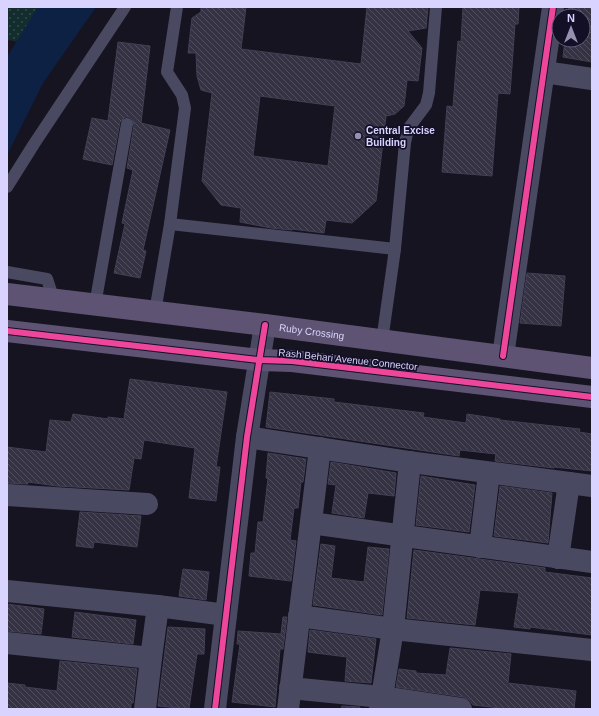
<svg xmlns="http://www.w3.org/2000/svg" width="599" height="716" font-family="Arial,sans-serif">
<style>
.grass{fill:url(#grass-dots)}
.water{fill:#0d2144}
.building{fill:url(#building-back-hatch);stroke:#433f54;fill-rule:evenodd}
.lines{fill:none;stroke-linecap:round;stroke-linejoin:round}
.lane{stroke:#4a4962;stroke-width:12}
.street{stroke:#4a4962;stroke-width:22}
.primary{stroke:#5e5373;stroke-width:22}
.cycleway-casing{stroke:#130f26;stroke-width:8}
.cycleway{stroke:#ed469a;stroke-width:6}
.poi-dot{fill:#9591b1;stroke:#130f26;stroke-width:1.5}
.labels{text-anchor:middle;stroke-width:3.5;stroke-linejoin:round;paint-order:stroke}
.poi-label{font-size:10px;font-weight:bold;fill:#d9d4ff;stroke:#130f26;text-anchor:start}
.street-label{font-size:10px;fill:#d9d4ff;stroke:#130f26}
</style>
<defs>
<pattern id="grass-dots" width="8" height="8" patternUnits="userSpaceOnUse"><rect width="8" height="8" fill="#132c2d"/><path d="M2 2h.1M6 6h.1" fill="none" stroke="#354a4c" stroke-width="1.8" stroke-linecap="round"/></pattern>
<pattern id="building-back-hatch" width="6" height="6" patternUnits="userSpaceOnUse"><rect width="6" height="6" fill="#343243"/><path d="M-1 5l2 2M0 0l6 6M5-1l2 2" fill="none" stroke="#514f5f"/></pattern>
</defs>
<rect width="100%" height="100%" fill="#161421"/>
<!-- grass -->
<path class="grass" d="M7,7H70L44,46L7,40Z"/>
<!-- water -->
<path class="water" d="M38,7H96L43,83L7,155V57Z"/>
<!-- building -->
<g class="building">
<path d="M201,7H246L241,49L361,64L367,7H428L426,28L408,31L422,48L418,81L407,80L404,106L395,114L386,116L376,201L352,223L326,220L324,233L292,229V230L271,228L240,222L241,208L221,205L202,181L212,93L201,90L197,76L196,53H188L192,18L201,12ZM260,96L335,106L328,166L253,156Z"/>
<path d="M463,7H519L518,24H515L510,94L498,93L492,176L442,172L447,106L453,107L458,41L461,42Z"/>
<path d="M569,7H592V62L563,57L565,40H583V16H568Z"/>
<path d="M118,42L150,46L141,123L170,130L143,250L146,251L140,278L114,273L125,224L122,223L133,170L127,168L134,125L132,119L129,117H125L120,122L112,165L83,159L92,118L108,121Z"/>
<path d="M527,273L565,276L561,326L520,323Z"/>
<path d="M130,379L227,392L216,467H220L216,501L189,498L195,448L144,440L141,459L134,458L129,490L57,486L28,482V484L7,483V447L46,452L50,420L71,422L73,414L108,419V417L124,419Z"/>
<path d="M270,392L334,399V402L424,413L423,417L466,423L467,414L500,419V420L580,429L579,432L592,434V471L554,467V468L495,461L496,454L460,450L459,456L266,427Z"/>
<path d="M268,453L306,459L303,482H301L298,508H294L290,540L296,541L291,581L249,576L251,553H255L258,522H263L268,478H266Z"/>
<path d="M331,462L396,473L394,496L368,493L364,518L332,513L336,485L328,484Z"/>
<path d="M421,476L475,485L469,532L416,525Z"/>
<path d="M500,486L552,493L548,543L494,536Z"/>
<path d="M80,512L141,516L137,547L94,542L93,548L76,546Z"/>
<path d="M321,544L335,546L331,578L364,582L368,547L389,549L382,615L313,605Z"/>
<path d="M414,550L545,568V572L592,578V635L530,627V629L514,627L519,593L480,590L475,625L407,618Z"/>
<path d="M183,569L209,572L206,600L179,596Z"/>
<path d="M7,604L44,609L41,634L7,631Z"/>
<path d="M75,612L136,620L133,644L72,637Z"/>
<path d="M283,617H287L283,649H280L275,707L232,702L240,644H237L238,631L281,634Z"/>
<path d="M168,627L205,629L204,654H197L189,709L158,706Z"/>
<path d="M310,630L376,639L371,683L345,681L347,657L308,652Z"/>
<path d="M450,648L511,654L508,683L576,691L574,709H509L473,705L469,700L463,697L396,687L399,669L416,671V673L446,675Z"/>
<path d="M60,661L137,669L133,703H131V709H7V683L25,685V687L57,691Z"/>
<path d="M342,706L360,707V709H341Z"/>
</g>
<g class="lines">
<!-- lane -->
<g class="lane">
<path d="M7,187L34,144L125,7"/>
<path d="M170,224L395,249"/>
<path d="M7,272L47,279L54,300"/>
<path d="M95,305L127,124"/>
<path d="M155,312L170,224L185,108L182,95L167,72L177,7"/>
<path d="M382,341L395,249L405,143L408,129L426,105L429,93L436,7"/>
</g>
<!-- street -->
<g class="street">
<path d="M544,72L592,79"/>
<path d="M503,356L553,7"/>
<path d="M247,437L410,462L592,486"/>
<path d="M7,495L147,504"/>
<path d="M311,523L592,562"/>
<path d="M480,547L489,473"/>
<path d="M558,558L569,483"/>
<path d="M7,591L158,606L226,615"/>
<path d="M299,616L393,629L592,650"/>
<path d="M7,643L151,658L158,606"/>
<path d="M290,688L382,697L461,709"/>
<path d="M145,709L151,658"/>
<path d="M215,709L247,437L265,325"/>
<path d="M288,709L320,448"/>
<path d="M380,709L393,629L410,462"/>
</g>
<!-- primary -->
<g class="primary">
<path id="s1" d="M7,294L265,325L592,368"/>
<path d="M7,331L259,360L292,361L592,397"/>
</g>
<!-- cycleway casing -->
<g class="cycleway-casing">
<g id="cycleway">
<path d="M7,331L259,360L292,361L592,397"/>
<path d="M503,356L553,7"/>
<path d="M215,709L247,437L265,325"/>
</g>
</g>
<!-- cycleway -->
<use href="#cycleway" class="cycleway"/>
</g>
<!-- markers -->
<circle class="poi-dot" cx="358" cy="136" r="4"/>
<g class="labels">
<!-- poi labels -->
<g class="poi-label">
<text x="366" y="134">Central Excise<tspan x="366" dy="12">Building</tspan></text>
</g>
<!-- street labels -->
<g class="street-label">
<text dy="4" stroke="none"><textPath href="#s1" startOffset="307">Ruby Crossing</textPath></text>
<text transform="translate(348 359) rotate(6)" y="4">Rash Behari Avenue Connector</text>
</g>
</g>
<!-- border -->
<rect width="599" height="716" fill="none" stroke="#d9d4ff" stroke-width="16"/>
<!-- north arrow -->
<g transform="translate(571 28)"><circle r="19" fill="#130f26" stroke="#625e7d"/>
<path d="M0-3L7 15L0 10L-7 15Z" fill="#9591b1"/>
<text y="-6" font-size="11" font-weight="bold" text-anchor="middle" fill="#d9d4ff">N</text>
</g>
</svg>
